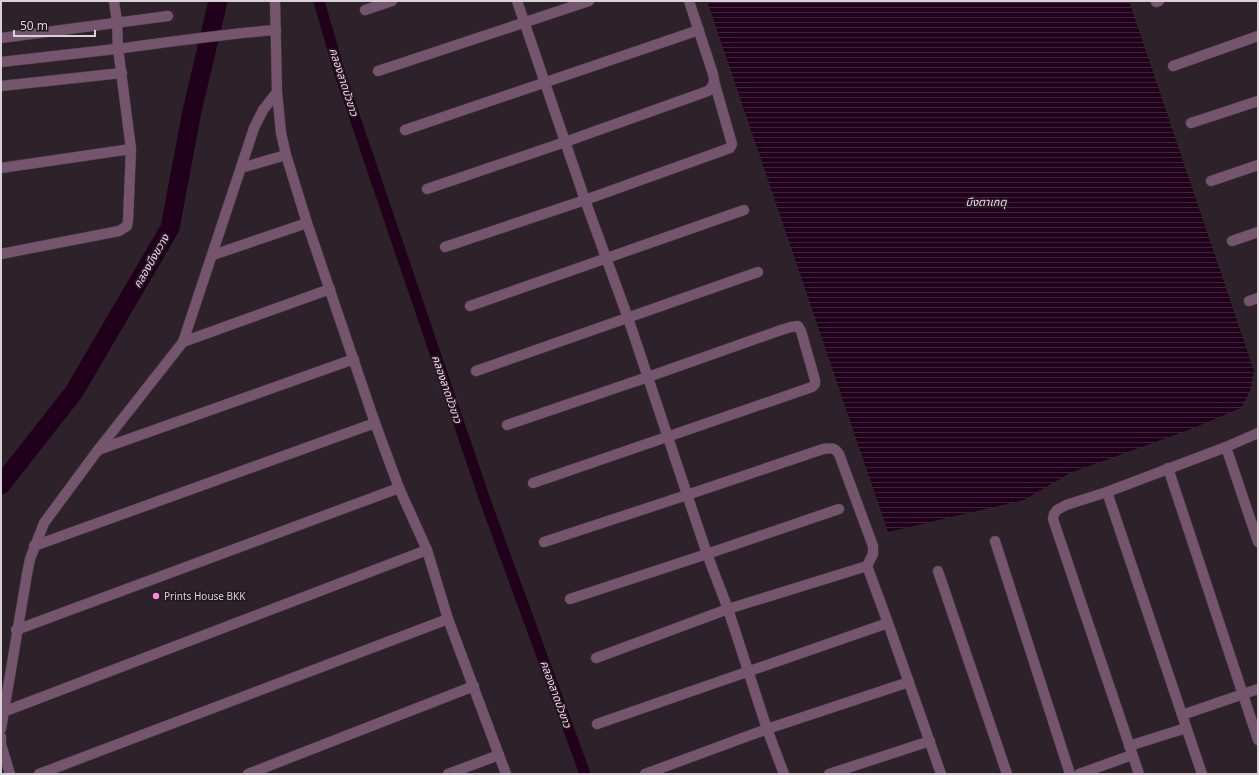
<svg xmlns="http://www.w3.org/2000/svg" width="1259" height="775" font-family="'Noto Sans','Noto Sans Thai',sans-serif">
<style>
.water{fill:url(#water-rules)}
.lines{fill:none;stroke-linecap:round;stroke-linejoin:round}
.canal{stroke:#21001b;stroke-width:11}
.river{stroke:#21001b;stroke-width:19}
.street-casing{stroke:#483e46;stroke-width:11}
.street{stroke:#75546d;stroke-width:10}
.poi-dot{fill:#fc86e3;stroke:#231921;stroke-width:1.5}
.labels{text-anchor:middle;stroke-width:3.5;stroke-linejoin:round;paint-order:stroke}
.poi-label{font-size:10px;fill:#d8d1d6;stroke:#231921;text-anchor:start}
.water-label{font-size:11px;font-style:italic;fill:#fdd3f2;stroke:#231921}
</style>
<defs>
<pattern id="water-rules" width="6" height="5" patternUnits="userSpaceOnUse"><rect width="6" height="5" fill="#21001b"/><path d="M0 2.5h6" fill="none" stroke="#40243b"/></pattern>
</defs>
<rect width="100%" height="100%" fill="#2d222a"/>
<!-- water -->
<path class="water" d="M707,1H1129L1254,371L1250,391L1241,408L1191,429L1070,473L1024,500L888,532Z"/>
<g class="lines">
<!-- canal -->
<path class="canal" d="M319,1L340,74L486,503L585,774"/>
<!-- river -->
<path class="river" d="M1,485L74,392L170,228L192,111L218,1"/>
<!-- street casing -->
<g class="street-casing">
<g id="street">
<path d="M275,1L277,92L281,133L286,155L307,223L375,423L399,488L427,550L448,619L506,774"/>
<path d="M517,1L585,200L628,318L707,554L728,609L767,729L784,774"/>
<path d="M1156,2L1159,1"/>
<path d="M365,10L392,1"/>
<path d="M1,38L168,16"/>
<path d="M1,62C39,58 78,53 116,49C169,42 222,34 276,30"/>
<path d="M1173,66L1258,36"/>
<path d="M378,71L589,1"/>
<path d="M1,86L122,73"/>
<path d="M1191,123L1258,101"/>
<path d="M405,130L699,30"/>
<path d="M1,168L131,149"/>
<path d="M241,168L286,155"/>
<path d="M1211,181L1258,165"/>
<path d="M427,189L565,142L708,91C714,86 715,82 713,74L689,1"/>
<path d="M1232,241L1258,232"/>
<path d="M445,247L585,200L730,148L732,144L714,81"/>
<path d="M1,254L119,231L127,226L128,221L131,149L118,48L117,22L114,1"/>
<path d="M213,255L307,223"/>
<path d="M1249,301L1258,298"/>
<path d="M470,306L744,210"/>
<path d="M183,342L330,289"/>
<path d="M476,371L758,272"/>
<path d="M507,425L648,377L781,330L791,327L798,326L801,331L815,380V384L812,387L533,483"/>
<path d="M1226,447L1258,542"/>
<path d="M98,450L354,359"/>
<path d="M1168,468L1258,740"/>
<path d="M1107,492L1202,774"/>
<path d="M995,541L1070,774"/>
<path d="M544,542L687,495L823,449C831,448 834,447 839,454L873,546V554L867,566L728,609L596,658"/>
<path d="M34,546L375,423"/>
<path d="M867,566L888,623L941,774"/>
<path d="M938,571L1007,774"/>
<path d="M570,599L707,554L839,509"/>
<path d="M16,630L399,488"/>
<path d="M3,712L427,550"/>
<path d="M1182,715L1258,689"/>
<path d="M597,724L888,623"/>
<path d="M1,729L27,574L30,559L44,523L98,450L183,342L254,128L263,110L277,92"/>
<path d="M1,737V744L10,774"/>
<path d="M1129,746L1186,728"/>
<path d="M39,774L448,619"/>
<path d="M248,774L474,686"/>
<path d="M448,774L499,755"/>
<path d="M645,774L767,729L909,682"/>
<path d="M829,774L930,741"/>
<path d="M1079,774L1132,755"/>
<path d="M1139,774L1055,525L1053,519L1054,514L1057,510L1066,505L1107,492L1226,447L1258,433"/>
</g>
</g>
<!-- street -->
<use href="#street" class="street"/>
</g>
<!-- markers -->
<circle class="poi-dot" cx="156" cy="596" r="4"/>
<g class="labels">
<!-- poi labels -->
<g class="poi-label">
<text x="164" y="600">Prints House BKK</text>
</g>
<!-- water labels -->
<g class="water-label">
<text transform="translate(344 82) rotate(72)" y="4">คลองลาดบัวขาว</text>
<text x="986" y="206">บึงตาเกตุ</text>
<text transform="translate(151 261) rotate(-60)" y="4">คลองบึงขวาง</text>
<text transform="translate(447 389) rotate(71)" y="4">คลองลาดบัวขาว</text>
<text transform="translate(556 694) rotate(70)" y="4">คลองลาดบัวขาว</text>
</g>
</g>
<!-- border -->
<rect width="1259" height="775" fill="none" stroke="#d8d1d6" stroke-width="4"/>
<!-- scale -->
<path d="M14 30v6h81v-6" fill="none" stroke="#d8d1d6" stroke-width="2"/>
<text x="20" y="30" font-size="12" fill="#d8d1d6" stroke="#231921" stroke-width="3" paint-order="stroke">50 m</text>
</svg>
